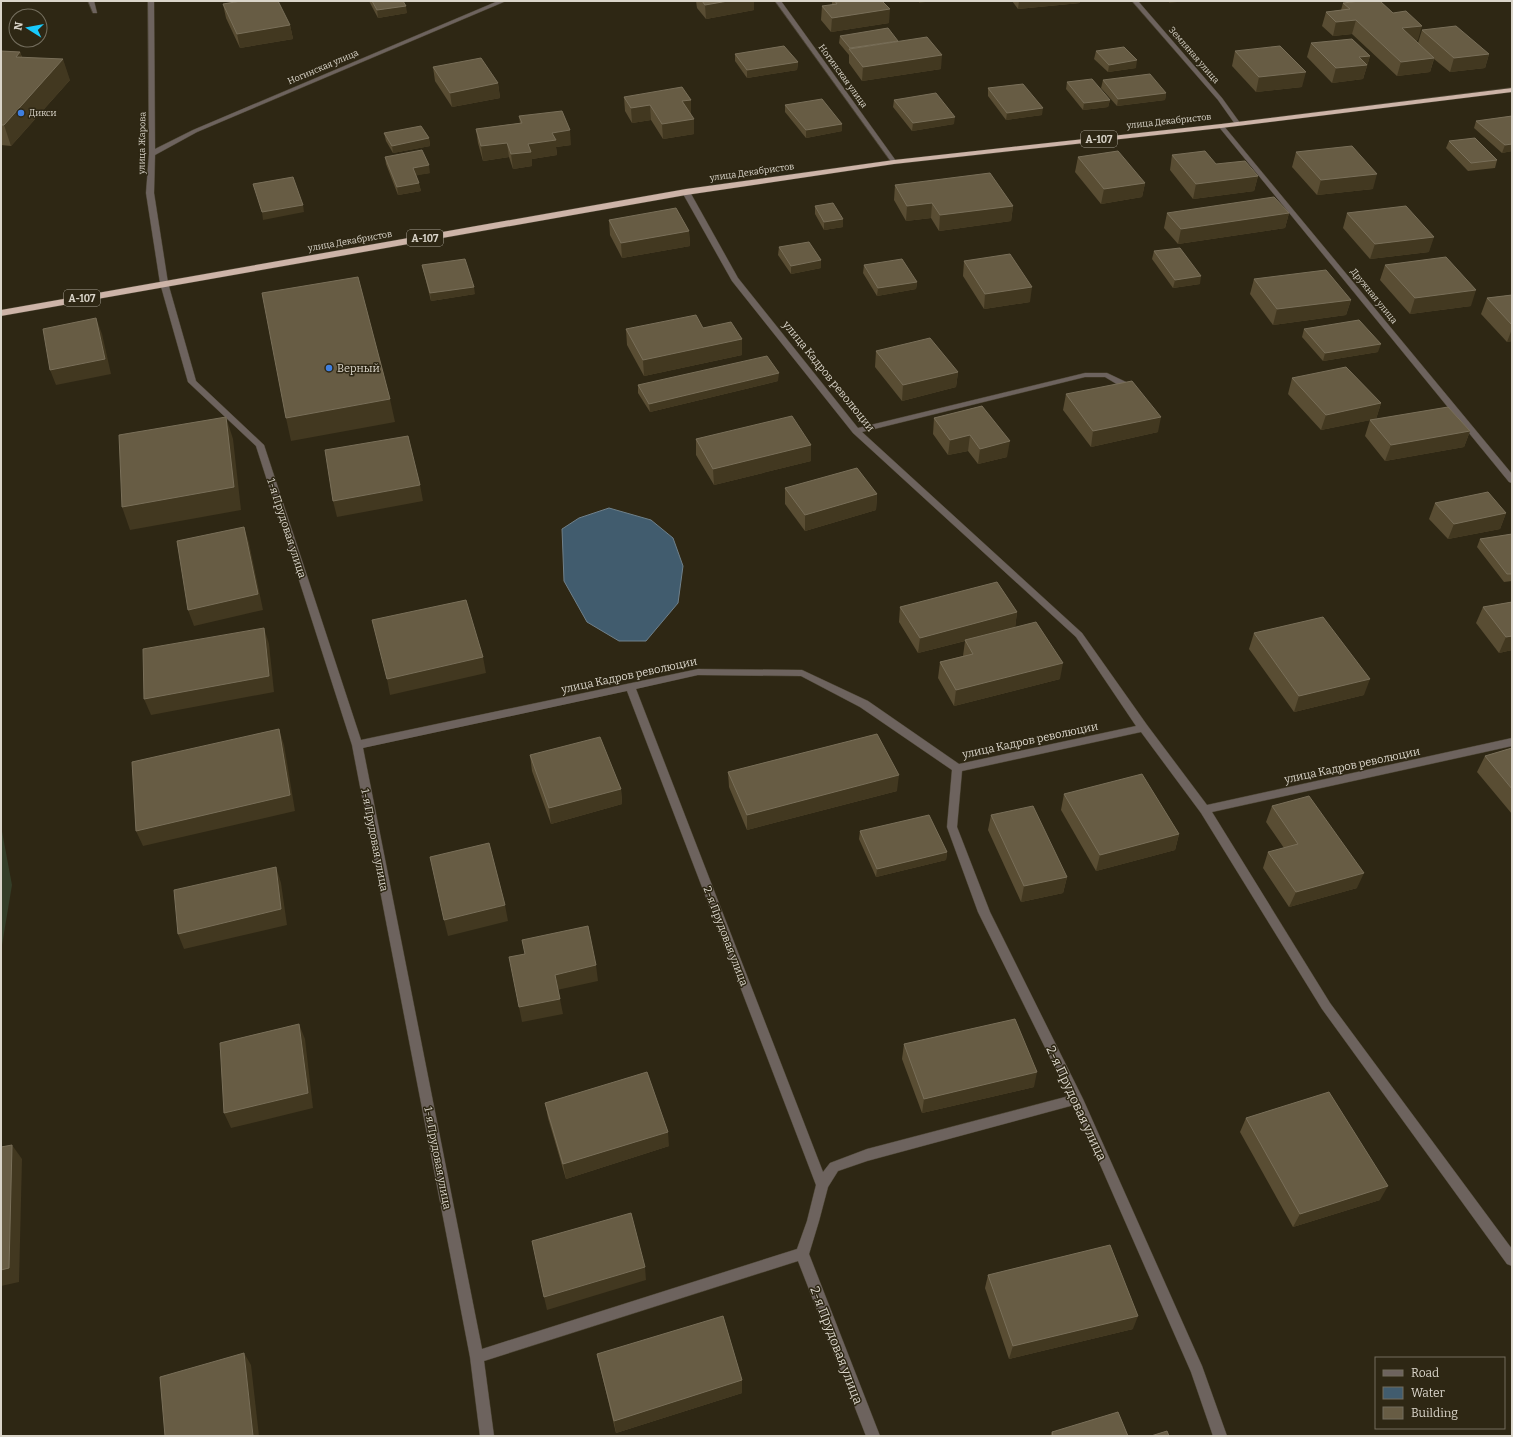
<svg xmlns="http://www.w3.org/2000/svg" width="1513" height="1437" font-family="Bitter,serif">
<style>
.green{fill:#343e28}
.water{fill:#415c6e;stroke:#6f808a}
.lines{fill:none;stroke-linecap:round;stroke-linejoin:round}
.minor-casing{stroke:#4a4331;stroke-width:1}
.highway-casing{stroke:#4a4331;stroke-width:1}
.minor{fill:#6d635e;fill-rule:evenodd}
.highway{fill:#cdb4a8;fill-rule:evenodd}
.wall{fill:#594d33}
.shaded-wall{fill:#423820}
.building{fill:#675c44;stroke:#796f59}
.shop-dot{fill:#3f7fe0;stroke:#2e2714;stroke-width:1.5}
.labels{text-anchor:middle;stroke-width:3;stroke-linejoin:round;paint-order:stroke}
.far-street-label{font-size:9px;fill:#dad5ca;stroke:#2e2714}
.far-poi-label{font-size:9px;fill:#dad5ca;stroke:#2e2714;text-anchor:start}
.shield{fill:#2e2714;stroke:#a6a193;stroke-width:1}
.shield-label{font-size:10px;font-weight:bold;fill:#dad5ca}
.poi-label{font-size:11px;fill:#dad5ca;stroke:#2e2714;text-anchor:start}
.street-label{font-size:11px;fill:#dad5ca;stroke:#2e2714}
.near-street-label{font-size:13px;fill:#dad5ca;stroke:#2e2714}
</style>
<rect width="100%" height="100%" fill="#2e2714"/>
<!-- green -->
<path class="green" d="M1,826L12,885L1,951Z"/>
<!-- water -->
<path class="water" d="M609,508L651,520L673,538L683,566L678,603L646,641H619L587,622L564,581L562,529L579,518Z"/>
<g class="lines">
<!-- minor casing -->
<g class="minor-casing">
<g id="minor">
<path d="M88,1H94L97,13H93Z"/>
<path d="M148,1H154L155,149L193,130L498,1H506L197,132L155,155L154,193L168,283L196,381L264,445L361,740L698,669L802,670L868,701L959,764L1136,726L1076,637L853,433L732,281L682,192L684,191L690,192L738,278L858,428L1085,373H1107L1126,382V386H1120L1105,377H1085L862,432L1082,633L1147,725L1207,805L1512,738V746L1212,812L1330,1003L1512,1249V1266L1507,1264L1322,1009L1201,813L1141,732L962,771L957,827L990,912L1083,1099L1202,1366L1227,1436H1213L1191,1372L1074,1105L867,1161L838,1171L828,1187L819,1221L809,1254L880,1436H866L798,1261L484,1361L494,1436H480L470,1357L352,745L256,446L188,382L160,283L146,193L149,154ZM698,675L801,676L860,707L952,770L947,827L978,912L1069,1096L867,1149L830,1163L823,1172L636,689ZM627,691L816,1185L807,1221L797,1249L482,1349L363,748Z"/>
<path d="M775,1H781L896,161V163H892Z"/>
<path d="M1132,1H1138L1222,98L1240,123L1239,124H1235L1218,100Z"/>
<path d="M1219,125H1223L1512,474V483L1509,482L1219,127Z"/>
</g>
</g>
<!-- highway casing -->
<g class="highway-casing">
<path id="highway" d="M1512,88V92L1221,128L894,164L686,195L1,316V310L686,189L894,160L1221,124Z"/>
</g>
<!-- minor -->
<use href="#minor" class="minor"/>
<!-- highway -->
<use href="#highway" class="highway"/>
</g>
<!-- wall -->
<g class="wall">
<path d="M369,1H403L407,13L378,18Z"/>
<path d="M696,1H754V10L706,19L697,8Z"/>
<path d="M832,1H882L889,23L831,32L821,20L822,6L832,5Z"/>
<path d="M1012,1H1080V3L1018,9Z"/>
<path d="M1343,3L1418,40L1415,41L1418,43L1422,30L1489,54L1485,68L1450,72L1434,59L1430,72L1397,76L1352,34L1333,36L1322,26L1326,12L1341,10Z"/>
<path d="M223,4L290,25L293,39L240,48L226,18Z"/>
<path d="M840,36L941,69L862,81L849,63V55L839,43Z"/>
<path d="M1311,43L1370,56L1363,79L1332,83L1307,57Z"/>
<path d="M1,51L20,52L22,57L70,80L11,146L1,145Z"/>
<path d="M1096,51L1136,68L1108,72L1094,59Z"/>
<path d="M1235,51L1302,87L1256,92L1232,66Z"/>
<path d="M735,54L798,62L797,70L747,78L735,61Z"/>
<path d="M433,67L498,83L500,98L452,107L435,81Z"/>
<path d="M1103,80L1166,93L1165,100L1117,106L1101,88Z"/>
<path d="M1067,82L1110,100L1108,107L1083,110L1066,89Z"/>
<path d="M988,88L1042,115L1006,120L988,96Z"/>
<path d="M624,97L691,100V115L694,134L663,139L651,120L632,123L625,111Z"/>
<path d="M894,100L954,124L912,131L893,107Z"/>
<path d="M785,105L842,124V131L806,138L785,112Z"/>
<path d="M519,116L571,145L556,147L557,155L532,159V166L513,169L509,157L483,161L478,143L476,129L520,123Z"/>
<path d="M1512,116V151L1502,153L1474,128L1476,121Z"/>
<path d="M384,133L429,138L430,146L393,153L386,141Z"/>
<path d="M1449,141L1497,160L1495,168L1468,171L1446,148Z"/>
<path d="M1296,152L1373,189L1317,195L1292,167Z"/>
<path d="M1172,155L1216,164L1258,176L1254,191L1193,199L1170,170Z"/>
<path d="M385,157L430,173L416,175L421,191L398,195L386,164Z"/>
<path d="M1078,157L1145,183L1142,197L1101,204L1075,172Z"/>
<path d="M895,185L1013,206L1011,221L939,231L931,218L906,221L894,200Z"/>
<path d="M815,206L843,227L824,230L815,214Z"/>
<path d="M1167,213H1289L1285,228L1178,244L1164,228Z"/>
<path d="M1347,213L1429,252L1370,259L1343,228Z"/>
<path d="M609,220L689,231L690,246L622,258L610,235Z"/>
<path d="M779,247L821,268L791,274L778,255Z"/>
<path d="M1154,251L1200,284L1173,288L1152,259Z"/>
<path d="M964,261L1030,302L984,309L963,276Z"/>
<path d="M422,265L475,294L431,301Z"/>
<path d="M864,265L917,282L916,289L877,296L863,273Z"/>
<path d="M1385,265L1471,306L1410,314L1380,280Z"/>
<path d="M1254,279L1351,300L1346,315L1273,325L1250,294Z"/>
<path d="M1512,295V341L1507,342L1481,314L1487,298Z"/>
<path d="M626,329L742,339V355L644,376L627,345Z"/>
<path d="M1304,329L1378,352L1323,361L1302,337Z"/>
<path d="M876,351L958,372L956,387L902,401L875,367Z"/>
<path d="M1292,378L1381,403L1376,419L1470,431L1464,447L1385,461L1365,436L1370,420L1321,430L1288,394Z"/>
<path d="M778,381L650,412L638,393V385Z"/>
<path d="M1066,394L1158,432L1091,447L1063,410Z"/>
<path d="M982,406L1007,457L978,464L968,451L948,455L933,434L934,418Z"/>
<path d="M696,439L811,445V461L714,485L696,455Z"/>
<path d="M785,488L877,494L876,510L805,531L785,504Z"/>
<path d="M1435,503L1506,513L1500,529L1448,539L1429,519Z"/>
<path d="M1512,534V581L1504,582L1477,547L1480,539Z"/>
<path d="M1512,602V650L1499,653L1476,623L1483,607Z"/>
<path d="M900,607L1017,612L1015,628L1060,679L954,706L938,678L940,662L963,656L965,641L918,653L899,622Z"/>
<path d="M1254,633L1364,695L1294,712L1249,649Z"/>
<path d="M1512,748V814L1477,772L1485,756Z"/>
<path d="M530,755L621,789L622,804L551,824L532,771Z"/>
<path d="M728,772L897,791L747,830L729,787Z"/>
<path d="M1064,794L1179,834L1175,850L1096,871L1061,810Z"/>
<path d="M1272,806L1357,888L1289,907L1263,868L1268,852L1284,848L1266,822Z"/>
<path d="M991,815L1067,877L1063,893L1021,902L988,830Z"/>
<path d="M860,831L947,852L946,860L876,877L859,839Z"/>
<path d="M904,1044L1034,1087L922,1113L902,1059Z"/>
<path d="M545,1103L669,1146L566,1179L548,1118Z"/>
<path d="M1246,1118L1380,1200L1293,1227L1240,1132Z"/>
<path d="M988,1275L1133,1329L1009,1359L985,1288Z"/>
<path d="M597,1354L742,1380V1393L616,1433L600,1367Z"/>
<path d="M1052,1432L1128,1436H1050Z"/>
</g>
<!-- shaded-wall -->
<g class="shaded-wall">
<path d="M728,1H754V10L706,19L705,5Z"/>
<path d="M919,1H932L919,3Z"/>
<path d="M1019,1H1080V3L1018,9Z"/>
<path d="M1169,1H1186L1169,3Z"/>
<path d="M406,6L407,13L378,18L377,10Z"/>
<path d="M890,9L889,23L831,32L832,18Z"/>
<path d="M1356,20L1352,34L1333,36L1336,22Z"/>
<path d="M290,25L293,39L240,48L237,34Z"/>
<path d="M1422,26L1418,40L1398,43L1402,28Z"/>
<path d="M20,52L27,73L16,57Z"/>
<path d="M1489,54L1485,68L1450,72L1454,58Z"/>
<path d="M942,55L941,69L862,81L863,67Z"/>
<path d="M1370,56L1363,79L1332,83L1336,68L1359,57Z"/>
<path d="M1434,58L1430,72L1397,76L1401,62Z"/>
<path d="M63,59L70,80L11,146L4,125Z"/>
<path d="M1137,60L1136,68L1108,72L1109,65Z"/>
<path d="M798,62L797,70L747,78V70Z"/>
<path d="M1306,72L1302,87L1256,92L1259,77Z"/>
<path d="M498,83L500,98L452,107L450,93Z"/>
<path d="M1166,93L1165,100L1117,106L1118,99Z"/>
<path d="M691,100V115L682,101Z"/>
<path d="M1110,100L1108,107L1083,110L1084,103Z"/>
<path d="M650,105L651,120L632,123L631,108Z"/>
<path d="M1043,108L1042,115L1006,120L1007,113Z"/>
<path d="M955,117L954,124L912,131L913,123Z"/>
<path d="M694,119V134L663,139L662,124Z"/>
<path d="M842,124V131L806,138V130Z"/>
<path d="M570,130L571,145L556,147L557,155L532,159V166L513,169L511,154L528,144L552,133Z"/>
<path d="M429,138L430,146L393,153L392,146Z"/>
<path d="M507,143L509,157L483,161L481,146Z"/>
<path d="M1512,144V151L1502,153L1505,145Z"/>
<path d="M429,165L430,173L414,176L413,168Z"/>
<path d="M1377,174L1373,189L1317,195L1321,180Z"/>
<path d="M1258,176L1254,191L1193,199L1196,184Z"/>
<path d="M419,183L421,191L398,195L397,187Z"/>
<path d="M1145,183L1142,197L1101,204L1104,189Z"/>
<path d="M932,203L931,218L906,221L907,206Z"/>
<path d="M303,205L304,212L263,220L262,212Z"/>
<path d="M1013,206L1011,221L939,231L940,215Z"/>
<path d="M1289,213L1285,228L1178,244L1181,229Z"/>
<path d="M843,219V227L824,230V222Z"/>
<path d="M689,231L690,246L622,258L621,243Z"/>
<path d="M1434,237L1429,252L1370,259L1375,244Z"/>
<path d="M821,260V268L791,274V266Z"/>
<path d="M1201,276L1200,284L1173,288L1175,280Z"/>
<path d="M917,282L916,289L877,296L878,288Z"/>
<path d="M474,287L475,294L431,301L430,293Z"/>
<path d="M1032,287L1030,302L984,309L985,294Z"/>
<path d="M1476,290L1471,306L1410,314L1415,298Z"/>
<path d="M1351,300L1346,315L1273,325L1277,309Z"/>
<path d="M96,318L102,334L111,374L56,385L50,370Z"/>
<path d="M1512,329V341L1507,342Z"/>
<path d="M742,339V355L644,376L643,360Z"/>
<path d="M1381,344L1378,352L1323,361L1325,353Z"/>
<path d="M958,372L956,387L902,401L903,385Z"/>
<path d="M779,373L778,381L650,412L649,404Z"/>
<path d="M390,399L395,422L291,441L286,418Z"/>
<path d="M1381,403L1376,419L1321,430L1326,415Z"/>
<path d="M226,417L233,439L241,510L130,530L122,507Z"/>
<path d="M1161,417L1158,432L1091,447L1093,431Z"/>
<path d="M1470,431L1464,447L1385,461L1391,445Z"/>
<path d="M970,435L968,451L948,455L950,440Z"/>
<path d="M1010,441L1007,457L978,464L980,449Z"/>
<path d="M811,445V461L714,485L713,469Z"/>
<path d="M420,485L423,501L337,517L333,501Z"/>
<path d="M877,494L876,510L805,531V515Z"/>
<path d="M1506,513L1500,529L1448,539L1454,524Z"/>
<path d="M244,527L249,543L263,610L194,626L188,610Z"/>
<path d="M1017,612L1015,628L918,653L920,638Z"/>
<path d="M264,628L269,644L274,692L151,715L144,699Z"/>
<path d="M1512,636V650L1499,653L1506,637Z"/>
<path d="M483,657L486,673L390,695L387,679Z"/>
<path d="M1063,663L1060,679L954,706L956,690Z"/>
<path d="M1370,679L1364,695L1294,712L1299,696Z"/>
<path d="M279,729L284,745L295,811L143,846L136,831Z"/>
<path d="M899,775L897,791L747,830V815Z"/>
<path d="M621,789L622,804L551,824L549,808Z"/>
<path d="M1179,834L1175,850L1096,871L1100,855Z"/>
<path d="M947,852L946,860L876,877L877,869Z"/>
<path d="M276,867L281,883L287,925L184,949L178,934Z"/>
<path d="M1364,873L1357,888L1289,907L1296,892Z"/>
<path d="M1067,877L1063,893L1021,902L1024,886Z"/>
<path d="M505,905L508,921L448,936L444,920Z"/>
<path d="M596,965L598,981L557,990L555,975Z"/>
<path d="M560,999L563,1014L522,1022L519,1007Z"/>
<path d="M299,1024L305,1039L313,1108L231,1128L224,1113Z"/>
<path d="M1037,1072L1034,1087L922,1113L924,1099Z"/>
<path d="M668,1132L669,1146L566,1179L563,1164Z"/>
<path d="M12,1145L22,1159L19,1282L1,1286V1270Z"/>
<path d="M1388,1186L1380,1200L1293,1227L1300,1214Z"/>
<path d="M645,1267L646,1280L547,1310L544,1297Z"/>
<path d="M1138,1316L1133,1329L1009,1359L1013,1346Z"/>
<path d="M244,1353L251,1365L259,1436H253Z"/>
<path d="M742,1380V1393L616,1433L614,1421Z"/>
</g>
<!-- building -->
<g class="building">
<path d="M241,1H278L290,25L237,34L223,4Z"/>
<path d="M372,1H403L406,6L377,10Z"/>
<path d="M702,1H728L705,5Z"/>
<path d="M835,1H882L890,9L832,18L822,6L837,4Z"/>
<path d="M1360,1H1380L1393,13L1406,11L1422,26L1402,28L1434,58L1401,62L1356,20L1336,22L1326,12L1350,9L1343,3Z"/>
<path d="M1456,26L1489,54L1454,58L1422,30Z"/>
<path d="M888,28L898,41L850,48L840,36Z"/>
<path d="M927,37L942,55L863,67L849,49Z"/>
<path d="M1352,39L1370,56L1359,57L1367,65L1336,68L1311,43Z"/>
<path d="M784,46L798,62L747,70L735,54Z"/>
<path d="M1280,46L1306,72L1259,77L1235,51Z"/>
<path d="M1124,47L1137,60L1109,65L1096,51Z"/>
<path d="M1,51L20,52L16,57L63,59L4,125H1Z"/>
<path d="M481,58L498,83L450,93L433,67Z"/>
<path d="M1150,74L1166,93L1118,99L1103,80Z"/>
<path d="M1092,79L1110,100L1084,103L1067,82Z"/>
<path d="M1023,84L1043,108L1007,113L988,88Z"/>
<path d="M682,87L691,100L682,101L694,119L662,124L650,105L631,108L624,97Z"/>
<path d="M936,93L955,117L913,123L894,100Z"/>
<path d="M822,99L842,124L806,130L785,105Z"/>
<path d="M562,111L570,130L552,133L556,140L528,144L531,152L511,154L507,143L481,146L476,129L522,123L519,116Z"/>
<path d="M1512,116V144L1505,145L1476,121Z"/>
<path d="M421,126L429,138L392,146L384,133Z"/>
<path d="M1475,138L1497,160L1471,163L1449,141Z"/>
<path d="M1352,146L1377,174L1321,180L1296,152Z"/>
<path d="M422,150L429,165L413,168L419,183L397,187L385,157Z"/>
<path d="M1118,151L1145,183L1104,189L1078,157Z"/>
<path d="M1205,151L1216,164L1245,161L1258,176L1196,184L1172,155Z"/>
<path d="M990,173L1013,206L940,215L932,203L907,206L895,185Z"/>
<path d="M293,177L303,205L262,212L253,184Z"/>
<path d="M1274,197L1289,213L1181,229L1167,213Z"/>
<path d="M833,203L843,219L824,222L815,206Z"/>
<path d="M1406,206L1434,237L1375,244L1347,213Z"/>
<path d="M676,208L689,231L621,243L609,220Z"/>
<path d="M809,242L821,260L791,266L779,247Z"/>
<path d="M1180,248L1201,276L1175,280L1154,251Z"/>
<path d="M1010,254L1032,287L985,294L964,261Z"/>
<path d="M1446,257L1476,290L1415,298L1385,265Z"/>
<path d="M465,259L474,287L430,293L422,265Z"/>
<path d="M902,259L917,282L878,288L864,265Z"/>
<path d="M1326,270L1351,300L1277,309L1254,279Z"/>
<path d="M358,277L390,399L286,418L262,293Z"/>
<path d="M1512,295V325L1487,298Z"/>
<path d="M696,315L703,328L731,322L742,339L643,360L626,329Z"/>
<path d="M96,318L105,359L50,370L43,329Z"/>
<path d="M1359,320L1381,344L1325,353L1304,329Z"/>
<path d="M930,338L958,372L903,385L876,351Z"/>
<path d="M767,356L779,373L649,404L638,385Z"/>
<path d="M1346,367L1381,403L1326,415L1292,378Z"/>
<path d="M1132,381L1161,417L1093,431L1066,394Z"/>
<path d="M982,406L1010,441L980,449L970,435L950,440L934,418Z"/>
<path d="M1448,407L1470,431L1391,445L1370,420Z"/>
<path d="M792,416L811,445L713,469L696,439Z"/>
<path d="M226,417L234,487L122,507L119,435Z"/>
<path d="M408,436L420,485L333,501L325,450Z"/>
<path d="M857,468L877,494L805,515L785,488Z"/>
<path d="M1488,492L1506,513L1454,524L1435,503Z"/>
<path d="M244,527L258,594L188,610L177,541Z"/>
<path d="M1512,534V574H1507L1480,539Z"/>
<path d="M997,582L1017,612L920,638L900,607Z"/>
<path d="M466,600L483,657L387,679L372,620Z"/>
<path d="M1512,602V636L1506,637L1483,607Z"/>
<path d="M1323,617L1370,679L1299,696L1254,633Z"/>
<path d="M1036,622L1063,663L956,690L940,662L973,654L965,640Z"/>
<path d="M264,628L269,676L144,699L143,649Z"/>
<path d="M279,729L290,795L136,831L132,762Z"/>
<path d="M877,734L899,775L747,815L728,772Z"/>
<path d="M600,737L621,789L549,808L530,755Z"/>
<path d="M1512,748V789L1485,756Z"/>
<path d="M1142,774L1179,834L1100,855L1064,794Z"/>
<path d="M1309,796L1364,873L1296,892L1268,852L1298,844L1272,806Z"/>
<path d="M1033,806L1067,877L1024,886L991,815Z"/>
<path d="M929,815L947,852L877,869L860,831Z"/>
<path d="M489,843L505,905L444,920L430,857Z"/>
<path d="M276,867L281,909L178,934L174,890Z"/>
<path d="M588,926L596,965L555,975L560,999L519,1007L509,957L525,954L522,940Z"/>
<path d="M1015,1019L1037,1072L924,1099L904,1044Z"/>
<path d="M299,1024L308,1093L224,1113L220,1043Z"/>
<path d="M647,1072L668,1132L563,1164L545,1103Z"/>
<path d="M1329,1092L1388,1186L1300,1214L1246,1118Z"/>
<path d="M12,1145L9,1268L1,1270V1147Z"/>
<path d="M631,1213L645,1267L544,1297L532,1241Z"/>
<path d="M1110,1245L1138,1316L1013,1346L988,1275Z"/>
<path d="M723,1316L742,1380L614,1421L597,1354Z"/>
<path d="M244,1353L253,1436H165L160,1377Z"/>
<path d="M1118,1412L1128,1436H1053L1052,1432Z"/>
<path d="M1167,1431L1169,1436H1151Z"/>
</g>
<!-- markers -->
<g class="shop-dot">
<circle cx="21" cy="113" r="4"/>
<circle cx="329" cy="368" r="4"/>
</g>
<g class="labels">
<!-- far-street labels -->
<g class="far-street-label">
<text transform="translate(1194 55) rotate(49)" y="3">Земляная улица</text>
<text transform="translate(323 67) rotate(-23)" y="3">Ногинская улица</text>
<text transform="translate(843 76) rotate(54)" y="3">Ногинская улица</text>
<text transform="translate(1169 121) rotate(-6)" y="3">улица Декабристов</text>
<text transform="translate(142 143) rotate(-89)" y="3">улица Жарова</text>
<text transform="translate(752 172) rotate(-8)" y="3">улица Декабристов</text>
<text transform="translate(350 241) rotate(-10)" y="3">улица Декабристов</text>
<text transform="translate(1374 296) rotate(51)" y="3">Дружная улица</text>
</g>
<!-- far-poi labels -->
<g class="far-poi-label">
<text x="29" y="116">Дикси</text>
</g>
<!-- shield labels -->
<g class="shield">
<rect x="1081" y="131" width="36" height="16" rx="3"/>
<rect x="407" y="230" width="36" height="16" rx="3"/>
<rect x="64" y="290" width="36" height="16" rx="3"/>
</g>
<g class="shield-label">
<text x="1099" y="143">А-107</text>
<text x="425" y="242">А-107</text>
<text x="82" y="302">А-107</text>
</g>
<!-- poi labels -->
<g class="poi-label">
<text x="337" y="372">Верный</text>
</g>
<!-- street labels -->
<g class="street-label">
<text transform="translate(829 376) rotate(51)" y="4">улица Кадров революции</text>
<text transform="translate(287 528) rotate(72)" y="4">1-я Прудовая улица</text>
<text transform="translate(629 675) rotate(-12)" y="4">улица Кадров революции</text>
<text transform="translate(1030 740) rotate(-12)" y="4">улица Кадров революции</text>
<text transform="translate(1352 765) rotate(-12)" y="4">улица Кадров революции</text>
<text transform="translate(375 840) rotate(79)" y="4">1-я Прудовая улица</text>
<text transform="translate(726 936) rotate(69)" y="4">2-я Прудовая улица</text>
<text transform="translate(438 1158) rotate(79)" y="4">1-я Прудовая улица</text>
</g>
<!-- near-street labels -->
<g class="near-street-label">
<text transform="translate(1077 1103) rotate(65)" y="5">2-я Прудовая улица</text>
<text transform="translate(837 1345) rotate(69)" y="5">2-я Прудовая улица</text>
</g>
</g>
<!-- border -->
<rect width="1513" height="1437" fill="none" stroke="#dad5ca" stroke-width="4"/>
<!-- legend -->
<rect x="1375" y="1357" width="130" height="72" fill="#2e2714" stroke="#736d5d"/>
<rect x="1383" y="1370" width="20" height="6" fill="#6d635e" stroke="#736d5d"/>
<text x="1411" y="1377" font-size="12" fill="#dad5ca">Road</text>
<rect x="1383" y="1387" width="20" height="12" fill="#415c6e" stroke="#736d5d"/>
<text x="1411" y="1397" font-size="12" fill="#dad5ca">Water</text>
<rect x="1383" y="1407" width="20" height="12" fill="#675c44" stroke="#736d5d"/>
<text x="1411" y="1417" font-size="12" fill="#dad5ca">Building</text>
<!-- north arrow -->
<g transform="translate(28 28) rotate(281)"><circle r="19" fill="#2e2714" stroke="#736d5d"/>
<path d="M0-3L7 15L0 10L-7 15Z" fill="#18cafc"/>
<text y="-6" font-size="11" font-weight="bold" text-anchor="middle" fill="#dad5ca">N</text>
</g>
</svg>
